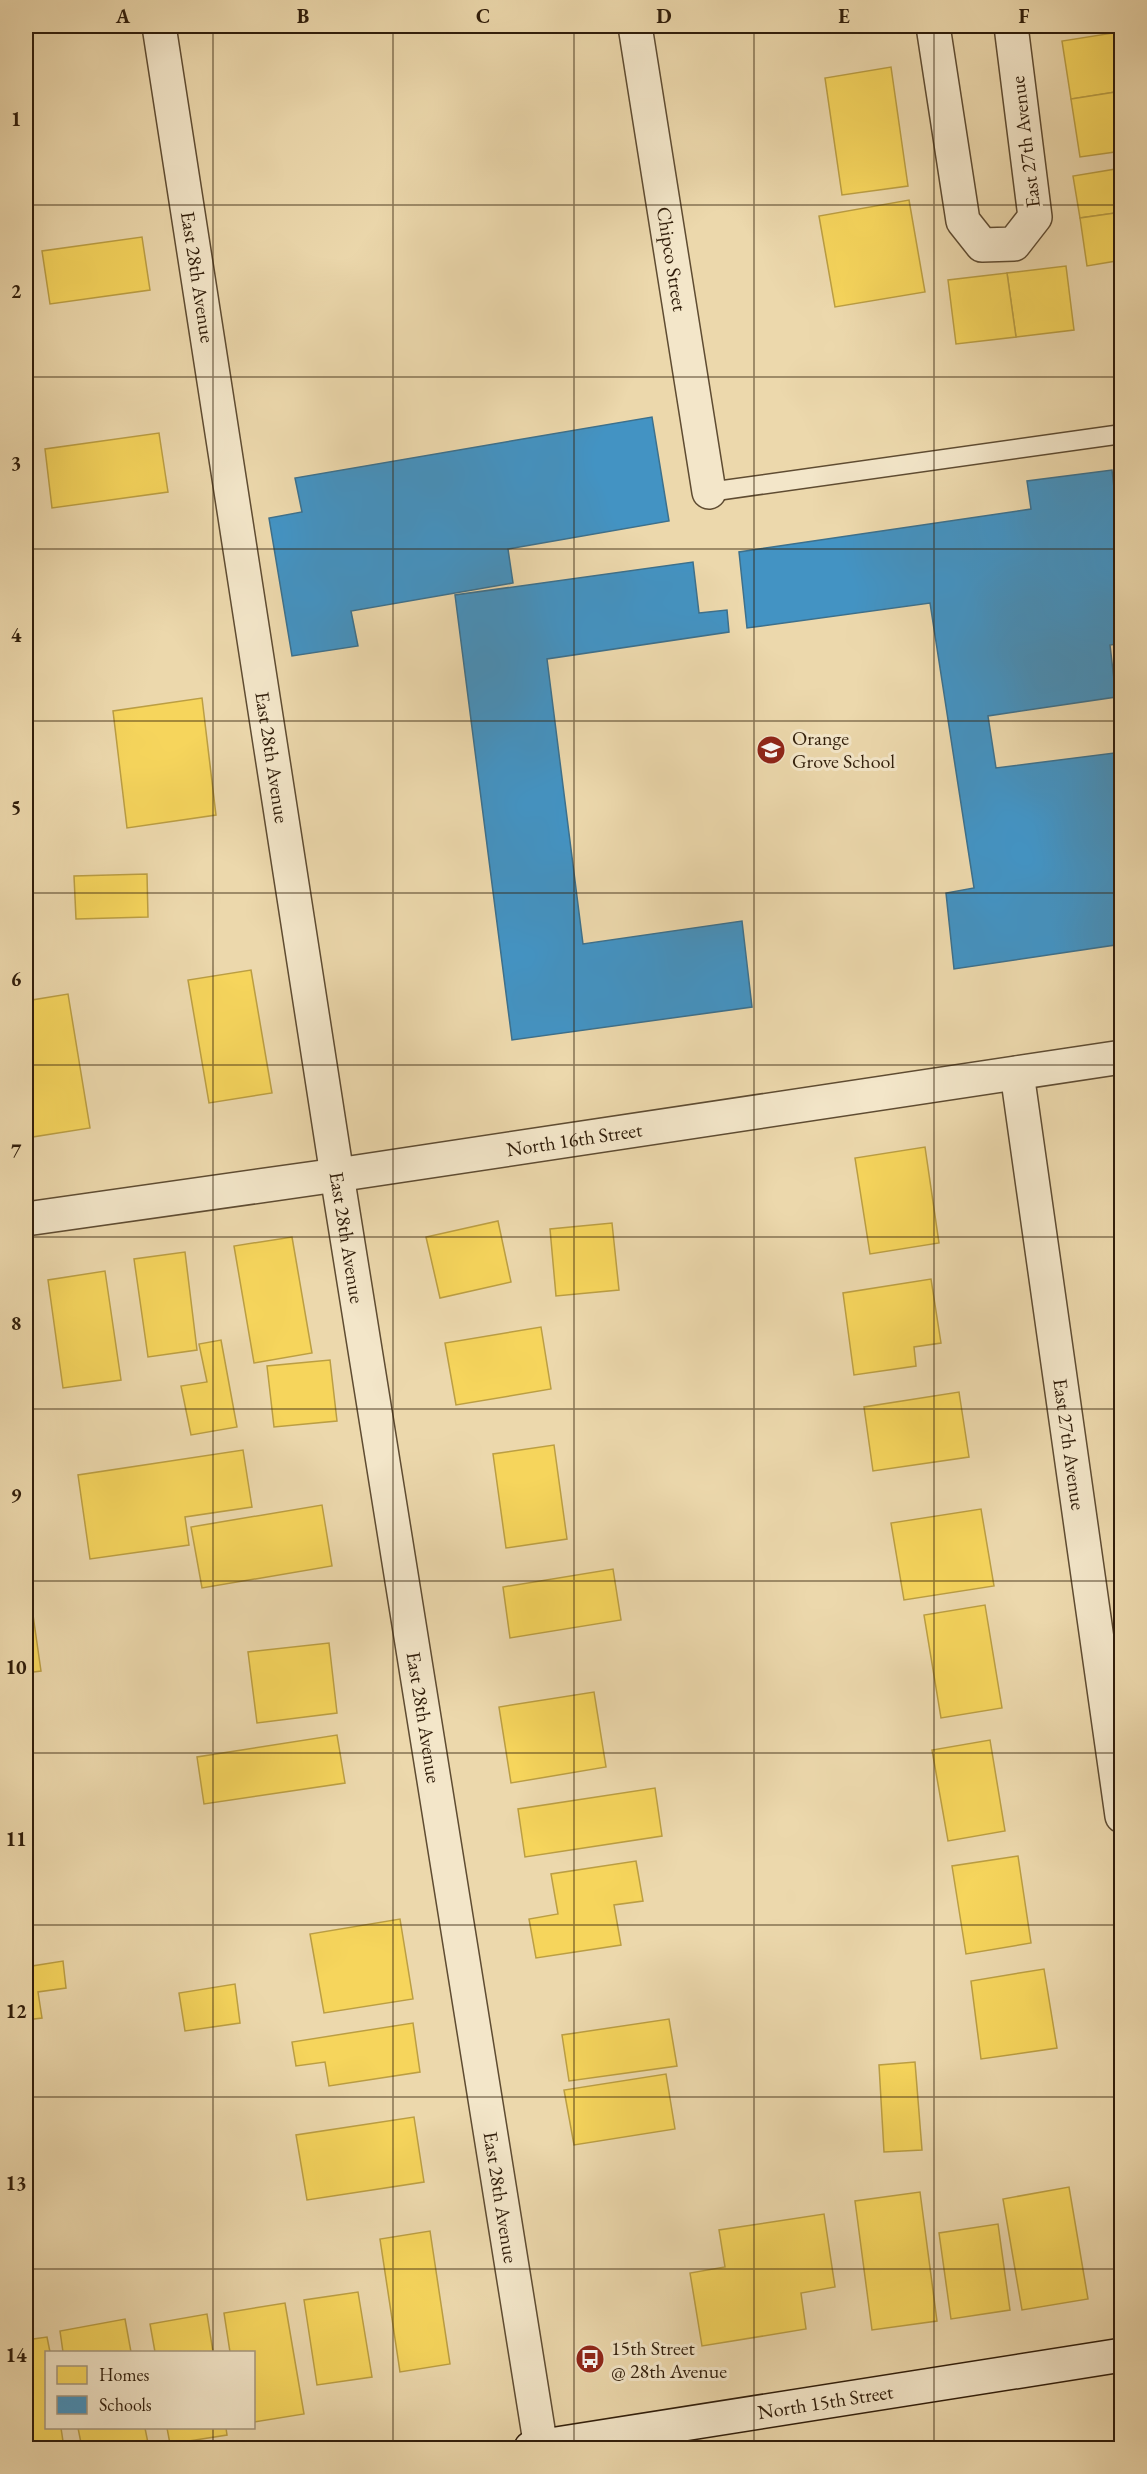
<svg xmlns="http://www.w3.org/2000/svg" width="1147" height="2474" font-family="'EB Garamond',serif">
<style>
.homes{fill:#f6d55c;stroke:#bb9e43;stroke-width:1.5}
.schools{fill:#4393c3;stroke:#3d708c;stroke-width:1.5}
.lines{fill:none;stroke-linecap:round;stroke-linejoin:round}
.lane-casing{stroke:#5f4c32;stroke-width:21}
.street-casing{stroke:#5f4c32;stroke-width:36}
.secondary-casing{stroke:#301d0a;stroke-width:36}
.lane{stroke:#f3e6c9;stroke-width:18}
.street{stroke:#f3e6c9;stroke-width:33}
.secondary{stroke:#f3e6c9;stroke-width:33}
.grid{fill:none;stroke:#301d0a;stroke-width:1.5;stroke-opacity:0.55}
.labels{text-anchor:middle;stroke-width:6;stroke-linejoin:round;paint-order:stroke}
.street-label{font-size:20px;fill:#301d0a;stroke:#f3e6c9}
.poi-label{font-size:20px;fill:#301d0a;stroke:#f3e6c9;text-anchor:start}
.neatline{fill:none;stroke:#301d0a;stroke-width:2}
.grid-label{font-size:20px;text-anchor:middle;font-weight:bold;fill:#301d0a}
</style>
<rect width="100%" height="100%" fill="#ecd8ac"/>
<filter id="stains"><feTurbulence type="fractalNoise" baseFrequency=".00333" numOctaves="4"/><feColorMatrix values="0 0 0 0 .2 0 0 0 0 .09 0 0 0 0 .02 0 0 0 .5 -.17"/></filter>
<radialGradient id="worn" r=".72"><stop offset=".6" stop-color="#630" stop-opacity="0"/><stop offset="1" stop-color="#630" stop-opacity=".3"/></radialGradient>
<!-- homes -->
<g class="homes">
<path d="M1119,32L1122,50V91L1071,99L1062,41Z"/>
<path d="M891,67L908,186L842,195L825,78Z"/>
<path d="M1122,91V151L1080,157L1071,99Z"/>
<path d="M1122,168V212L1080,218L1073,176Z"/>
<path d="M909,200L925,292L835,307L819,216Z"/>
<path d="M1122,212V260L1087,266L1080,218Z"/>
<path d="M142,237L150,290L50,304L42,251Z"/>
<path d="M1066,266L1074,330L1016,337L1007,273Z"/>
<path d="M1007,273L1016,337L956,344L948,280Z"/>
<path d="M159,433L168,492L52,508L45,449Z"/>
<path d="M202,698L216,815L127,828L113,711Z"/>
<path d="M147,874L148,917L76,919L74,876Z"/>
<path d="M251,970L272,1093L209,1103L188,980Z"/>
<path d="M68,994L90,1128L26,1138V1001Z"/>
<path d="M925,1147L939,1243L870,1254L855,1158Z"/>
<path d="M498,1221L511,1282L440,1298L426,1237Z"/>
<path d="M612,1223L619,1290L556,1296L550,1229Z"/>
<path d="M292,1237L312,1353L254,1363L234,1246Z"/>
<path d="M185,1252L197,1350L148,1357L134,1259Z"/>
<path d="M105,1271L121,1380L63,1388L48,1280Z"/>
<path d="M931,1279L941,1343L914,1347L916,1366L854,1375L843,1293Z"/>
<path d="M541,1327L551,1389L456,1405L445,1343Z"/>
<path d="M221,1340L237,1427L191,1435L181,1386L207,1382L199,1344Z"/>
<path d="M330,1360L337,1421L274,1427L267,1366Z"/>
<path d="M959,1392L969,1457L873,1471L864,1407Z"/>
<path d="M554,1445L567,1539L506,1548L493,1454Z"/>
<path d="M243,1450L252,1507L185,1517L189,1545L90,1559L78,1475Z"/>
<path d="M322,1505L332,1566L202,1588L191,1527Z"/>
<path d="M981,1509L994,1586L904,1600L891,1523Z"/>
<path d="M613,1569L621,1620L510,1638L503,1587Z"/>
<path d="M985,1605L1002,1708L941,1718L924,1615Z"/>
<path d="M33,1615L41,1671L26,1673V1616Z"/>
<path d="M329,1643L337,1713L257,1723L248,1652Z"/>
<path d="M594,1692L606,1767L511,1783L499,1707Z"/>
<path d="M337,1735L345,1783L204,1804L197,1757Z"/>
<path d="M990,1740L1005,1831L948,1841L932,1750Z"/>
<path d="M655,1788L662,1836L525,1857L518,1809Z"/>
<path d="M1018,1856L1031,1943L966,1954L952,1866Z"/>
<path d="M636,1861L643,1901L614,1905L621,1945L536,1958L529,1919L558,1914L551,1874Z"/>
<path d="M400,1919L413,1999L324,2013L310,1934Z"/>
<path d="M63,1961L66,1988L38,1992L42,2018L26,2020V1967Z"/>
<path d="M1044,1969L1057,2048L981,2059L971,1981Z"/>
<path d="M235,1984L240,2023L185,2031L179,1993Z"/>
<path d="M669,2019L677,2066L569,2081L562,2035Z"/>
<path d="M413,2023L420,2072L329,2086L325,2062L296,2066L292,2042Z"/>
<path d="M915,2062L922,2150L884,2152L879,2065Z"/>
<path d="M666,2074L675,2129L574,2145L564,2090Z"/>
<path d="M414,2117L424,2182L307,2200L296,2135Z"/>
<path d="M26,2122L30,2151L26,2152Z"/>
<path d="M1069,2187L1088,2299L1022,2310L1003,2199Z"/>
<path d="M920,2192L937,2321L872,2330L855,2201Z"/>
<path d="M824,2214L835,2287L801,2293L806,2329L702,2346L690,2273L725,2267L719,2230Z"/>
<path d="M998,2224L1010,2310L951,2319L939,2233Z"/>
<path d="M430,2231L450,2364L400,2372L380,2239Z"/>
<path d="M358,2292L372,2377L317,2385L304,2300Z"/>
<path d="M285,2303L304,2414L254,2422V2352H230L224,2313Z"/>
<path d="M207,2314L213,2352H155L150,2324Z"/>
<path d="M125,2319L131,2352H63L60,2331Z"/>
<path d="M47,2337L50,2352H46V2428H61L64,2448H26V2340Z"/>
<path d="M78,2428H145L148,2443L119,2448H82Z"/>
<path d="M167,2428H226L227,2435L170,2444Z"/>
<path d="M1122,2440V2448H1066Z"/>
</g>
<!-- schools -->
<g class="schools">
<path d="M652,417L669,521L508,549L513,583L351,611L358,646L292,656L269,518L302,512L295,478Z"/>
<path d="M1112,470L1115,497L1122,496V643L1110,645L1116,697L988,716L996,768L1122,752V944L954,969L946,893L974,888L930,603L747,628L739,552L1031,509L1027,481Z"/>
<path d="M693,562L699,613L727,610L729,632L547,659L583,944L742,921L752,1007L512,1040L455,595Z"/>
</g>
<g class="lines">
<!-- lane casing -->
<g class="lane-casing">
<path id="lane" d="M709,492L1122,434"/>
</g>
<!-- street casing -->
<g class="street-casing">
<g id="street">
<path id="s1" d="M159,26L337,1175L541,2448"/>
<path id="s2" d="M635,26L709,492"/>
<path d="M933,26L963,221L982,245L1014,244L1035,217L1011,26"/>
<path id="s3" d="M1017,1073L1122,1816"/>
<path id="s4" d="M26,1219L337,1175L1122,1057"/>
</g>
</g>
<!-- secondary casing -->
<g class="secondary-casing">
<g id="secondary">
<path id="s5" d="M531,2448L1122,2355"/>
</g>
</g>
<!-- lane -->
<use href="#lane" class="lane"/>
<!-- street -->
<use href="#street" class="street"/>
<!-- secondary -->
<use href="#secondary" class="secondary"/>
</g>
<!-- grid -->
<path class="grid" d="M213,26V2352M393,26V2448M574,26V2448M754,26V2448M934,26V2448M26,205H1122M26,377H1122M26,549H1122M26,721H1122M26,893H1122M26,1065H1122M26,1237H1122M26,1409H1122M26,1581H1122M26,1753H1122M26,1925H1122M26,2097H1122M26,2269H1122M213,2428V2448"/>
<!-- icons -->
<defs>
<g id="school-disc" transform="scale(1.5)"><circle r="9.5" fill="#8f2418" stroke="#f3e6c9"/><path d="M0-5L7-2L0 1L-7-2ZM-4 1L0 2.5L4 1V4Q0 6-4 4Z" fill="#fff"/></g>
<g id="bus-disc" transform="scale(1.5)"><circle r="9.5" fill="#8f2418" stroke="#f3e6c9"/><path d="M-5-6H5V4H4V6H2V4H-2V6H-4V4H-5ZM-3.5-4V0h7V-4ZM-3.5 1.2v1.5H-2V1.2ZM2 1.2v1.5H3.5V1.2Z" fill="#fff"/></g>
</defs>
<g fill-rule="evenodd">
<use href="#school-disc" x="771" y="750"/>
<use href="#bus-disc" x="590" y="2359"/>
</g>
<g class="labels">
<!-- street labels -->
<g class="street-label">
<text transform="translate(1025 142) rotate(-97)" y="7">East 27th Avenue</text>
<text dy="7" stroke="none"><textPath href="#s2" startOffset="236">Chipco Street</textPath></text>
<text dy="7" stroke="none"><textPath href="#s1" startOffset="254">East 28th Avenue</textPath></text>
<text dy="7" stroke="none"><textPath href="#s1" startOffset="740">East 28th Avenue</textPath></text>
<text dy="7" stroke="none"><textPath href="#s4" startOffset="554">North 16th Street</textPath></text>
<text dy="7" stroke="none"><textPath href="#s1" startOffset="1226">East 28th Avenue</textPath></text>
<text dy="7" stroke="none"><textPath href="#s3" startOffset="375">East 27th Avenue</textPath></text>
<text dy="7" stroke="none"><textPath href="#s1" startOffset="1712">East 28th Avenue</textPath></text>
<text dy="7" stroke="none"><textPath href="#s1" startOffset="2198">East 28th Avenue</textPath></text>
<text dy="7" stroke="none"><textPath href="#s5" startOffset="298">North 15th Street</textPath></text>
</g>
<!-- poi labels -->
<g class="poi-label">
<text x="792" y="745">Orange<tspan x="792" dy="23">Grove School</tspan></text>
<text x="611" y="2355">15th Street<tspan x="611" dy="23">@ 28th Avenue</tspan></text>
</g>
</g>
<!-- margin -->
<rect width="1147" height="2474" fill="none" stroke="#ecd8ac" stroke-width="66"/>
<!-- legend -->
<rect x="45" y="2351" width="210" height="78" fill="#f3e6c9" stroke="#a5967d" stroke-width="1.5"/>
<rect x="57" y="2366" width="30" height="18" fill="#f6d55c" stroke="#a5967d" stroke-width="1.5"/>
<text x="99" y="2381" font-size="18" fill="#301d0a">Homes</text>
<rect x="57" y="2396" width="30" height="18" fill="#4393c3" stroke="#a5967d" stroke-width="1.5"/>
<text x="99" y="2411" font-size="18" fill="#301d0a">Schools</text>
<rect x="33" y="33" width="1081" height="2408" class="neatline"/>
<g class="grid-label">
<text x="123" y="23">A</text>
<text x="303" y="23">B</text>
<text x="483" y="23">C</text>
<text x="664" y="23">D</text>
<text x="844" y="23">E</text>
<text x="1024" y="23">F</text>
<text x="16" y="126">1</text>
<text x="16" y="298">2</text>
<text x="16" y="470">3</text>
<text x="16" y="642">4</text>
<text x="16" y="814">5</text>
<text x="16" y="986">6</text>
<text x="16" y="1158">7</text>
<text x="16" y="1330">8</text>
<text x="16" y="1502">9</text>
<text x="16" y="1674">10</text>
<text x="16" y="1846">11</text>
<text x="16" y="2018">12</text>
<text x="16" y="2190">13</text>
<text x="16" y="2362">14</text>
</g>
<rect width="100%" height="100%" filter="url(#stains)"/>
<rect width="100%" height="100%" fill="url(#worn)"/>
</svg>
